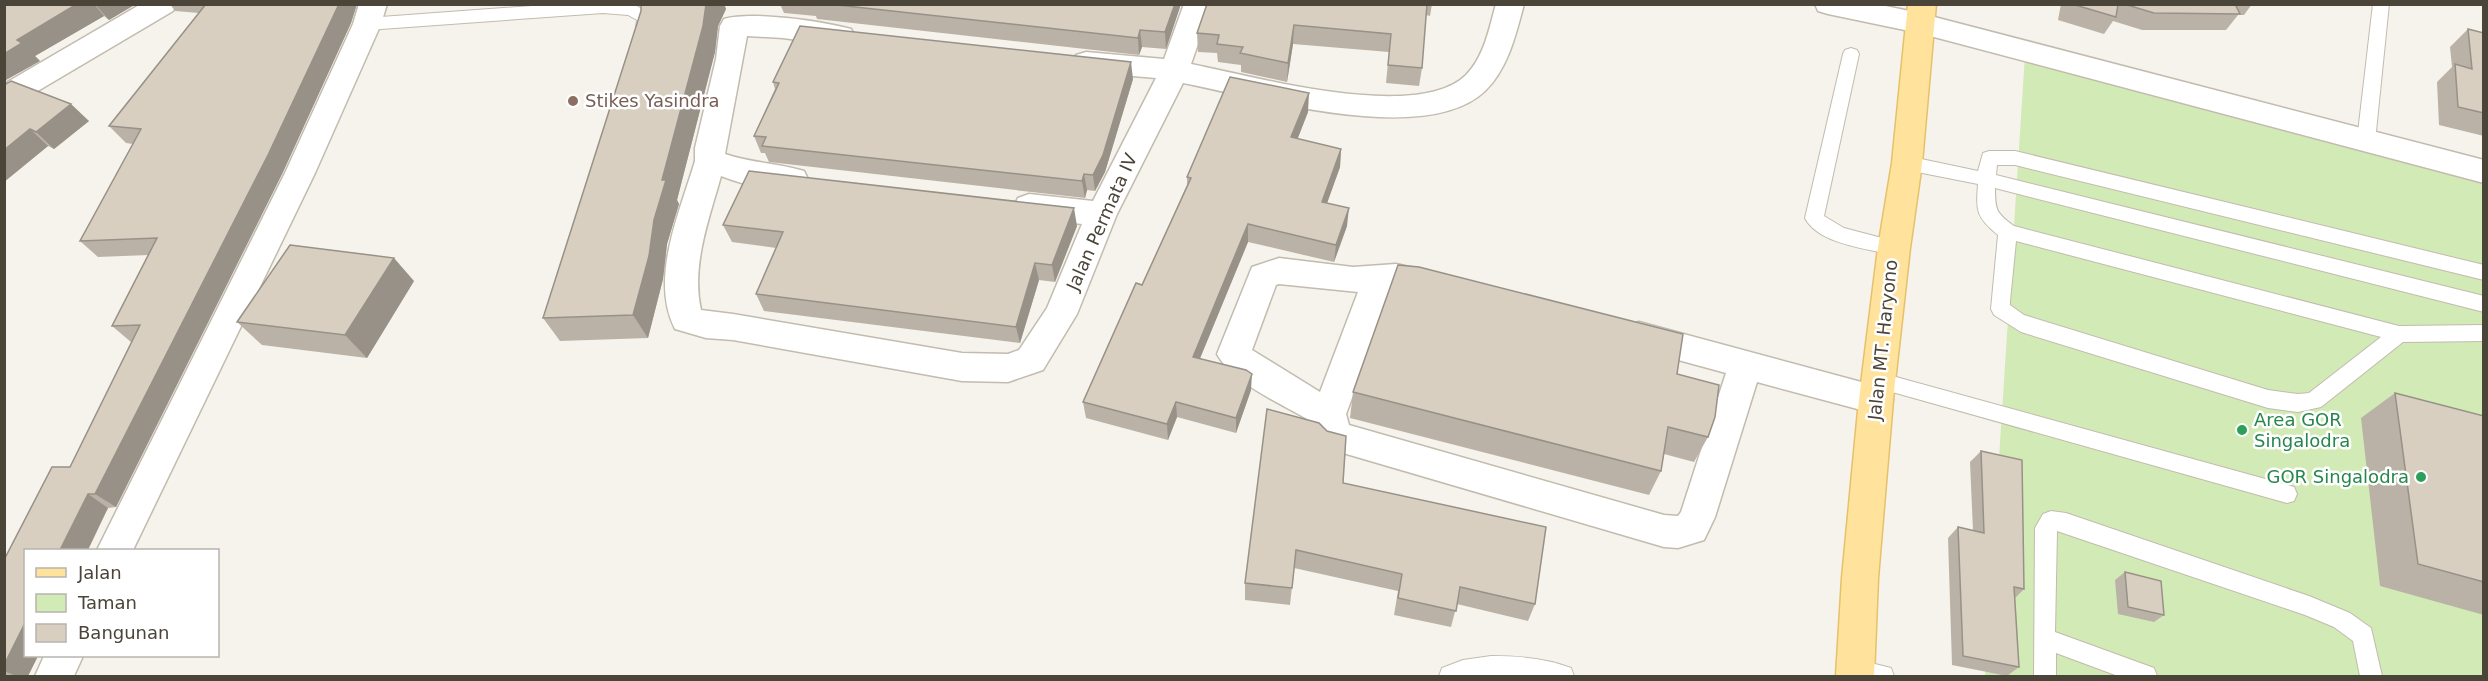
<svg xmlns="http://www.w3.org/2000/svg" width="2488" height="681" font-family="'DejaVu Sans',sans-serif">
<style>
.green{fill:#d2eab5}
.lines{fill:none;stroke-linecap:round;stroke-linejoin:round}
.service-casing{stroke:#c2bbae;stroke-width:2}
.minor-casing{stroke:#c2bbae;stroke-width:3}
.primary-casing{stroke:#e6c16a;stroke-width:3}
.service{fill:#fff;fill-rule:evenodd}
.minor{fill:#fff;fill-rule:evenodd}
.primary{fill:#ffe39c;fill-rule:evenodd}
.wall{fill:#bab2a6}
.shaded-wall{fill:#979187}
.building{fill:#d8cfc1;stroke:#979187;stroke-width:1.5}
.education-dot{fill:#8d6e63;stroke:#fff;stroke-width:2}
.leisure-dot{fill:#2e9e5b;stroke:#fff;stroke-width:2}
.labels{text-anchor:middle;stroke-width:5;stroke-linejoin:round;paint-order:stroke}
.education-label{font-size:18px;fill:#785e54;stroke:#fff;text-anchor:start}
.street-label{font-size:18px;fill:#4b4439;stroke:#fff}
.leisure-label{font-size:18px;fill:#27864d;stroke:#fff;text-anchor:start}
</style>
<rect width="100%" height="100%" fill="#f6f3ec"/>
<!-- green -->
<path class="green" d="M2025,55L2483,183V676H1985Z"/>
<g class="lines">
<!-- service casing -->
<g class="service-casing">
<g id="service">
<path d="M559,4H633L651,14L653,18L649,41H637L635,37L637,20L628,15L603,13L367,30L361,28L359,24L361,20L367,18Z"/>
<path d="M2373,4H2389L2375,141L2372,146L2366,148L2360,146L2357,141Z"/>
<path d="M1851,48L1857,50L1859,54L1824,216L1844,228L1901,243L1903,248L1901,253L1894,255C1868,249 1818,244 1805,218L1843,54L1845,50Z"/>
<path d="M1989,151H2015L2484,265V280L2015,165H1997L1996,175L2484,296V312L1995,188C1995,210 1996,213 2014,226L2399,326L2484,325V341L2403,342L2321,407L2298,412L2268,408L2021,332L1994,315L1991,309L1998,235C1976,217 1976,211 1978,184L1907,170L1901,168L1898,163L1901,158L1907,156L1978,171L1983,153ZM2016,241L2381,337L2309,393L2298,394L2268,390L2024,315L2010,305V301Z"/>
<path d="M1878,372L2287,485L2294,487L2297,494L2294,501L2287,503L1878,388L1871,386L1868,380L1871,374Z"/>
<path d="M2051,511L2066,513L2309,596L2350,613L2371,628L2382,676H2360L2353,641L2334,627L2305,615L2057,531L2055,632L2154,668L2157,676H2118L2056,653V676H2034L2035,528L2043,514Z"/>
<path d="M1491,656C1518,656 1546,658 1571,668L1574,676H1439L1442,668L1463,660Z"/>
<path d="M1855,659L1891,668L1894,676H1846L1844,670L1847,662Z"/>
</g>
</g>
<!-- minor casing -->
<g class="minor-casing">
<g id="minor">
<path d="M141,4H176L173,11L14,105L4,108V84Z"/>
<path d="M359,4H387L381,24L315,173L133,550H97L285,173L353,24Z"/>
<path d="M1184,4H1212L1191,64C1253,76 1417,123 1466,75C1484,57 1489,29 1496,4H1524C1516,34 1508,69 1485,91C1425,148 1256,97 1183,83L1117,214L1077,314L1043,370L1008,382L962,381L733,340L706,338L675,329C649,278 680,212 695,161V148L716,59L720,26L724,19C752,11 822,21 851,29L855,36L851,43L841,46L783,38L747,36L725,154C751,163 778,163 804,171L808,179L804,187C779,195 745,185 721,176C709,220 691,265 701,310L733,314L962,353L1008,354L1019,350L1047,308L1082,224L1029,218L1018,214L1014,206L1018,198L1029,194L1093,201L1156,78L1086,72L1076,69L1072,62L1076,55L1086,52L1164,59Z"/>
<path d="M1815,4H1876L1919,13L2484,160V183L1919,33L1828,14L1818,11Z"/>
<path d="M1279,258L1353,267L1396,264L1449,276L1454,285L1449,294L1438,298L1392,290L1346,414L1349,425L1664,515L1678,516L1681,512L1726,373L1627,346L1623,336L1627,326L1639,322L1876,386L1888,390L1893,400L1888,410L1876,414L1757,382L1715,517L1704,540L1678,548L1664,547L1326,448L1318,439L1312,422C1284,405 1232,383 1217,354L1252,267ZM1279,284L1358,292L1320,392L1252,350L1276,285Z"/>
<path d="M44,656H83L74,676H35Z"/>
</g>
</g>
<!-- primary casing -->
<g class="primary-casing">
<path id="primary" d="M1908,4H1936L1922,163L1910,248L1893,400L1878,578L1874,676H1836L1842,578L1859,400L1878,248L1892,163Z"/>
</g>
<!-- service -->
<use href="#service" class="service"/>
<!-- minor -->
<use href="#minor" class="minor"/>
<!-- primary -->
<use href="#primary" class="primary"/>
</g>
<!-- wall -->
<g class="wall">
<path d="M4,4H136L109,20L104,16L35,56L40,61L4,81Z"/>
<path d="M170,4H357L351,23L283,172L116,507L108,508L26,656H38L28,676H4V560L70,467L132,342H131L112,326L148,255L98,257L80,241L133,144L126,143L109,126L199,13L175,11Z"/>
<path d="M641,4H724L726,9L718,26L715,52L677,200L679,204L667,244L663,279L648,338L560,341L543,318L641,11Z"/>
<path d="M780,4H1181L1166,49L1142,47L1139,55L817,19L816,16L784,13Z"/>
<path d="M1207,4H1432L1430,16L1426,15L1422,68L1419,86L1386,83L1389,52L1293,44L1287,82L1241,72V65L1218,62L1217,53L1198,52L1197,33Z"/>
<path d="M2061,4H2252L2244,15H2238L2226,30H2142L2113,21L2104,34L2058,20Z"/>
<path d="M2468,29L2484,33V136L2439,125L2437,82L2452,67L2450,47Z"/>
<path d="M1133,79L1105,172L1095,191L1087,190L1085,198L769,162L765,153H761L754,136L775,89L773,82Z"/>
<path d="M4,85L89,121L54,149L48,146L4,182Z"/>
<path d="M1308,112L1297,139L1341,149L1340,167L1327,203L1347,226L1334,262L1248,242L1200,358L1251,390L1236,433L1177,417L1168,440L1086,418L1083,402L1142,285L1187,185V177Z"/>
<path d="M723,225L1077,226L1055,282L1039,280L1020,343L764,311L756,294L776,248L732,242Z"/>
<path d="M414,281L367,358L262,345L237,322Z"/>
<path d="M1677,374L1708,437L1694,462L1664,454L1661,471L1649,495L1350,418L1353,392Z"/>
<path d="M2395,393L2484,416V615L2380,586L2361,418Z"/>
<path d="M1327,431L1343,483L1535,604L1528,621L1457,604L1451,627L1394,615L1398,591L1294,568L1290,605L1245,600V583Z"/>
<path d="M1981,451L2024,589L2015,598L2019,667L2007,676L1952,665L1948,538L1958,527L1973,531L1970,462Z"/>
<path d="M2125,572L2164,615L2154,622L2118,614L2115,580Z"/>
</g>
<!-- shaded-wall -->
<g class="shaded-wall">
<path d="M77,4H94L104,16L35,56L40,61L4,81V54L17,40Z"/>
<path d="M95,4H136L109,20Z"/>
<path d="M339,4H357L351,23L283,172L116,507L95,494Z"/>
<path d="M706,4H724L726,9L718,26L715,52L677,200L679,204L667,244L663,279L648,338L633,315L662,180Z"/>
<path d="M1175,4H1181L1166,49L1165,32Z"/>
<path d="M1294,25L1293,44L1287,82L1288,63Z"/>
<path d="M1140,30L1142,47L1139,55L1138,38Z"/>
<path d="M1131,62L1133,79L1105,172L1095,191L1093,175Z"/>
<path d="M1309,93L1308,112L1291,156V137Z"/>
<path d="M71,104L89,121L54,149L36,132Z"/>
<path d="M30,129L48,146L4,182V150Z"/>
<path d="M1341,149L1340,167L1321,220L1322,202Z"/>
<path d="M1084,174L1087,190L1085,198L1082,181Z"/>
<path d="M1074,208L1077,226L1055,282L1052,265Z"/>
<path d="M1349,208L1347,226L1334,262L1336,245Z"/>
<path d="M1248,224V242L1194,373L1193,357Z"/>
<path d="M394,258L414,281L367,358L345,335Z"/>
<path d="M1035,263L1039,280L1020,343L1016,327Z"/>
<path d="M1252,374L1251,390L1236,433V418Z"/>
<path d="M1176,402L1177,417L1168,440L1167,424Z"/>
<path d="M88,494L108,508L88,550H60Z"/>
<path d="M26,621V656H38L28,676H16L4,671V665Z"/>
</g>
<!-- building -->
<g class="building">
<path d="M4,4H77L17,40L22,43L4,54Z"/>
<path d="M206,4H339L268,155L95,494H88L60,550H26V621L4,665V560L52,467H70L140,325L112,326L157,238L80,241L141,129L109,126Z"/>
<path d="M641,4H706L703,26L662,180H666L654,220L649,256L633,315L543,318L641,11Z"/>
<path d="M828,4H1175L1165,32L1140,30L1138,38Z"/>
<path d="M1207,4H1427L1422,68L1388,65L1391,34L1294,25L1288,63L1240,53L1243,47L1217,44L1219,35L1197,33Z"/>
<path d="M2072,4H2118L2116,17Z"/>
<path d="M2124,4H2235L2240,14L2154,13Z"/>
<path d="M800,26L1131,62L1103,155L1093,175L1084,174L1082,181L762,146L766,137L754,136L779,83L773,82Z"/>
<path d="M2468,29L2484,33V113L2458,107L2455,64L2472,69Z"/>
<path d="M1230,77L1309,93L1291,137L1341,149L1322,202L1349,208L1336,245L1248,224L1193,357L1246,370L1252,374L1236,418L1176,402L1167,424L1083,402L1136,283L1142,285L1191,178L1187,177Z"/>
<path d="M11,81L71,104L36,132L30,129L4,150V85Z"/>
<path d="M749,171L1074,208L1052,265L1035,263L1016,327L756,294L783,232L723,225Z"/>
<path d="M290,245L394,258L345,335L237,322Z"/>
<path d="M1398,265L1419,267L1683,334L1677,374L1719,385L1715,417L1708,437L1668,427L1661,471L1353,392Z"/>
<path d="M2395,393L2484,416V582L2418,564Z"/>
<path d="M1267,409L1319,423L1327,431L1346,436L1343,483L1546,527L1535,604L1460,587L1456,611L1398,598L1402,574L1296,550L1292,588L1245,583Z"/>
<path d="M1981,451L2022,460L2024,589L2014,587L2019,667L1963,656L1958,527L1984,533Z"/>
<path d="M2125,572L2161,581L2164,615L2128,607Z"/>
</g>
<!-- markers -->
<circle class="education-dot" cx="573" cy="101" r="6"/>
<g class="leisure-dot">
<circle cx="2242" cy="430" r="6"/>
<circle cx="2421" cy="477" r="6"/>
</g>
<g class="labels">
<!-- education labels -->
<g class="education-label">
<text x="585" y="107">Stikes Yasindra</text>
</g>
<!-- street labels -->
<g class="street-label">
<text transform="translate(1102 222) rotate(-66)" y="6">Jalan Permata IV</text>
<text transform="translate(1883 340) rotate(-84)" y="6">Jalan MT. Haryono</text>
</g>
<!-- leisure labels -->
<g class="leisure-label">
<text x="2254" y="426">Area GOR<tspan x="2254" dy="21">Singalodra</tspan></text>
<text x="2409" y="483" text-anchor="end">GOR Singalodra</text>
</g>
</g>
<!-- border -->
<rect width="2488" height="681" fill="none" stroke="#4b4439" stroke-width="12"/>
<!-- legend -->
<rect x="24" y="549" width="195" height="108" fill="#ffffff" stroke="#b7b4b0" stroke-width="1.5"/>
<rect x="36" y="568" width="30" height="9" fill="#ffe39c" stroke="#b7b4b0" stroke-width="1.5"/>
<text x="78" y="579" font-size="18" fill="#4b4439">Jalan</text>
<rect x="36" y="594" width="30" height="18" fill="#d2eab5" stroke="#b7b4b0" stroke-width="1.5"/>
<text x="78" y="609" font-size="18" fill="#4b4439">Taman</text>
<rect x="36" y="624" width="30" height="18" fill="#d8cfc1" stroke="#b7b4b0" stroke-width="1.5"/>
<text x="78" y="639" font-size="18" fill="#4b4439">Bangunan</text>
</svg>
